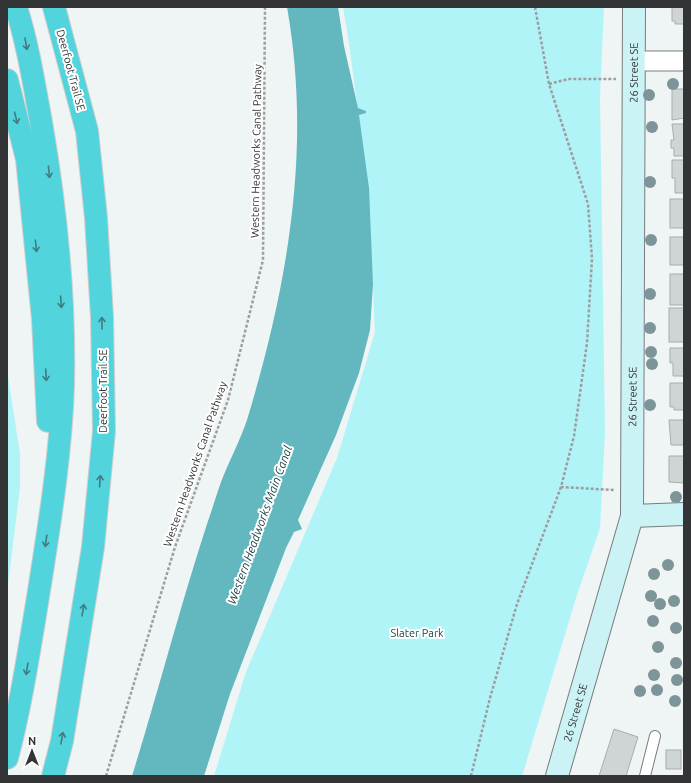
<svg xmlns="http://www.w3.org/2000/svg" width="691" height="783" font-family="Ubuntu,sans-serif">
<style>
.green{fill:#b0f4f8}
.water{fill:#62b8be}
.building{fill:#cfd4d5;stroke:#a8adae}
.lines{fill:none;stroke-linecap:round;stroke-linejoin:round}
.lane-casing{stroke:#787d7d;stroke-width:12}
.street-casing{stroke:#787d7d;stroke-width:21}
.secondary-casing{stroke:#787d7d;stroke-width:24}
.highway-casing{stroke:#cececf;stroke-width:24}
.path{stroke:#9c9fa0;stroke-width:2.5;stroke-dasharray:3 2;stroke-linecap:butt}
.lane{stroke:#fff;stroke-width:10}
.street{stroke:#fff;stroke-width:19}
.secondary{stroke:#cbf2f4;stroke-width:22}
.highway{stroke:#51d4dc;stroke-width:22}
.tree{fill:#7d9598}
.oneway{stroke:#407c80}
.labels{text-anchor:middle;stroke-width:4;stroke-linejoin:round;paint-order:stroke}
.street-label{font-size:11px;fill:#323435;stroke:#fff}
.park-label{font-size:11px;fill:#20484b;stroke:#fff}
.water-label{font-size:12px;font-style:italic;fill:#143d40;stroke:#fff}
</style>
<rect width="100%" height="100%" fill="#eff4f5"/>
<!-- green -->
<g class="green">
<path d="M343,7H604L600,97L605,433L600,528L577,595L522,776H214L246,672L337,458L375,332L368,188L349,43Z"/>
<path d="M7,300L8,376L20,454V487L7,593Z"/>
</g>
<!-- water -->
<path class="water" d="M287,7H338L344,46L358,108L366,111V113L359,115L369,188L373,284L370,330L359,373L336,435L298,520L302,529L294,532L286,548L230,694L204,776H132C158,692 180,607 207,524C212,510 216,496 221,482C229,461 240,441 247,420C288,284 312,148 287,7Z"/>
<!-- building -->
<g class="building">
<path d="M672,7H684V24H675V21H672Z"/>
<path d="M672,89H684V118L672,120Z"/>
<path d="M672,124H684V156H674V148H671V140H674Z"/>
<path d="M672,160H684V193H675V178H672Z"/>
<rect x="670" y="199" width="14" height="29"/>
<rect x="670" y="237" width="14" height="28"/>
<rect x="670" y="274" width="14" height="31"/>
<rect x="669" y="308" width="15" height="34"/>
<path d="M670,348H684V376H673V363H670Z"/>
<path d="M670,383H684V410H674V407H670Z"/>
<path d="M669,420H684V445H671Z"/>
<path d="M669,456H684V483L669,482Z"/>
<path d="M614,729L638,737L626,776H599Z"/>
<rect x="666" y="750" width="15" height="19"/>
</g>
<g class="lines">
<!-- lane casing -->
<g class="lane-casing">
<path id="lane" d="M645,776L655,736"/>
</g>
<!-- street casing -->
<g class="street-casing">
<path id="street" d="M634,61H684"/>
</g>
<!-- secondary casing -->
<g class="secondary-casing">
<g id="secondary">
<path d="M632,516L684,514"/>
<path id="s1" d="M557,776L632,516L634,7"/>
</g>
</g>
<!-- highway casing -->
<g class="highway-casing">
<g id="highway">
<path d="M7,80L27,159L43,319L48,421"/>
<path d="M7,758C21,705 29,651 38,597C49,527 61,455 63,385C65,297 56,209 41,122C34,84 28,45 16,7"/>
<path d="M53,776L62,741L93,547L104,431L102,317L96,218L87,131L54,7"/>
</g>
</g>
<!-- path -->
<g class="path">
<path d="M535,7L549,84L588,204L592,259L587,343L574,436L561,487L614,490"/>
<path d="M549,84L568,79H616"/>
<path d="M106,776L175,547L228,400L263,260L265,7"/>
<path d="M471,776L490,698L517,604L561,487"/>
</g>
<!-- lane -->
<use href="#lane" class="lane"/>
<!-- street -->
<use href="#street" class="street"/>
<!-- secondary -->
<use href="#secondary" class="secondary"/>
<!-- highway -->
<use href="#highway" class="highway"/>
</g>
<!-- trees -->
<g class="tree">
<circle cx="673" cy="84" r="6"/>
<circle cx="649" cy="95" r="6"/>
<circle cx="652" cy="127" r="6"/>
<circle cx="650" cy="182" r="6"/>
<circle cx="651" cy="240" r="6"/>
<circle cx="650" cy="294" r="6"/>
<circle cx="650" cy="328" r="6"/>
<circle cx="651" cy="352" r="6"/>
<circle cx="652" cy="364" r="6"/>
<circle cx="650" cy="405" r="6"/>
<circle cx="676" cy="497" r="6"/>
<circle cx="668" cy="565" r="6"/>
<circle cx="654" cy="574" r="6"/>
<circle cx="651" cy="596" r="6"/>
<circle cx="674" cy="601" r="6"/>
<circle cx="660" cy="604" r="6"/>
<circle cx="653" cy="621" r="6"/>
<circle cx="676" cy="628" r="6"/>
<circle cx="658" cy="647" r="6"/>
<circle cx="676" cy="663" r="6"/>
<circle cx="654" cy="675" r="6"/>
<circle cx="677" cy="680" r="6"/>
<circle cx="657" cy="690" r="6"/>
<circle cx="640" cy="691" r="6"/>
<circle cx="675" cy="701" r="6"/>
</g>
<!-- one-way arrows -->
<defs><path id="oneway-shaft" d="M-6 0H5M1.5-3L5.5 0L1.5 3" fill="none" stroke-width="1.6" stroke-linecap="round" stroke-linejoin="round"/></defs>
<g class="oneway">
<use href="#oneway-shaft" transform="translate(26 44) rotate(80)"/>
<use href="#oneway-shaft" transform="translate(16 118) rotate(76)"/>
<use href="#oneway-shaft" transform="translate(49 172) rotate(84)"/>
<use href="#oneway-shaft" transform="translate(36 246) rotate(84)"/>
<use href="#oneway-shaft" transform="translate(61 302) rotate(86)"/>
<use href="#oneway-shaft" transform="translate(102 323) rotate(-91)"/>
<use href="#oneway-shaft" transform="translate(46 375) rotate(87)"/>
<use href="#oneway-shaft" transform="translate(100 481) rotate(-86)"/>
<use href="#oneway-shaft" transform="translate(46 541) rotate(98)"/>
<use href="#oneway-shaft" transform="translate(83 610) rotate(-81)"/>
<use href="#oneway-shaft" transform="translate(27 669) rotate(99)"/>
<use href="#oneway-shaft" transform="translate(62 738) rotate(-79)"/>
</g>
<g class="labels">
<!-- street labels -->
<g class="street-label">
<text transform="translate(71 70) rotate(75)" y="4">Deerfoot Trail SE</text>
<text dy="4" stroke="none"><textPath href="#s1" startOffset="714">26 Street SE</textPath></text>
<text transform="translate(256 151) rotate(-89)" y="4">Western Headworks Canal Pathway</text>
<text transform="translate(103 391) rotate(-90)" y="4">Deerfoot Trail SE</text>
<text dy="4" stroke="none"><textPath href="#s1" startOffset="390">26 Street SE</textPath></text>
<text transform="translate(195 464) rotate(-71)" y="4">Western Headworks Canal Pathway</text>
<text dy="4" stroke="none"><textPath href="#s1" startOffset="66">26 Street SE</textPath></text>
</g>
<!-- park labels -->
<g class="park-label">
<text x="417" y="637">Slater Park</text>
</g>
<!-- water labels -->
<g class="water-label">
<text transform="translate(260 525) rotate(-70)" y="4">Western Headworks Main Canal</text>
</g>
</g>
<!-- border -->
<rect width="691" height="783" fill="none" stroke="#323435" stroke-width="16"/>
<!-- north arrow -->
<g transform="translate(32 751)" stroke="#ffffff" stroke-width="3" paint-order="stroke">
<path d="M0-3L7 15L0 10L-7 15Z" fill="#323435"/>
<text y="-6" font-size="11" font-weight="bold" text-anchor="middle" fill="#323435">N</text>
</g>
</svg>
